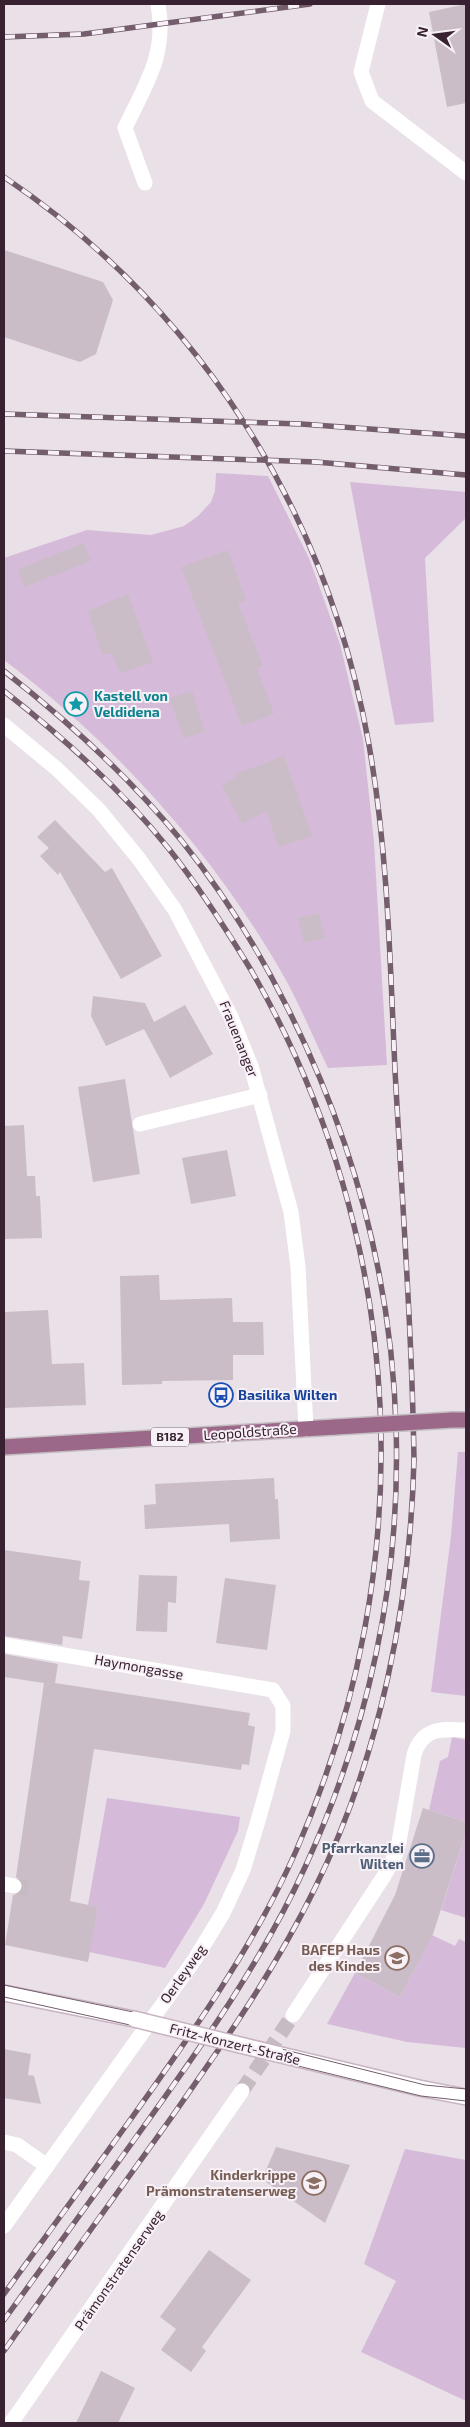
<svg xmlns="http://www.w3.org/2000/svg" width="470" height="2427" font-family="'Exo 2',sans-serif">
<style>
.green{fill:#d5bbd9}
.building{fill:#cabdc7}
.lines{fill:none;stroke-linecap:round;stroke-linejoin:round}
.street-tunnel{stroke:#c6bac3;stroke-width:15;stroke-dasharray:15 8;stroke-linecap:butt}
.secondary-casing{stroke:#c8b4c3;stroke-width:18}
.primary-casing{stroke:#c3bdc1;stroke-width:18}
.lane{stroke:#fff;stroke-width:15}
.street{stroke:#fff;stroke-width:15}
.secondary{stroke:#fff;stroke-width:15}
.primary{stroke:#9b6889;stroke-width:15}
.tram{stroke:#745d6c;stroke-width:1}
.rail-casing{stroke:#745d6c;stroke-width:5.5}
.rail{stroke:#f7f0f6;stroke-width:4;stroke-dasharray:11;stroke-linecap:butt}
.secondary-bridge-casing{stroke:#c8b4c3;stroke-width:18;stroke-linecap:butt}
.primary-bridge-casing{stroke:#c3bdc1;stroke-width:18;stroke-linecap:butt}
.secondary-bridge{stroke:#fff;stroke-width:15}
.primary-bridge{stroke:#9b6889;stroke-width:15}
.labels{text-anchor:middle;stroke-width:4;stroke-linejoin:round;paint-order:stroke}
.shield{fill:#f7f0f6;stroke:#71606c;stroke-width:1}
.shield-label{font-size:12px;font-weight:bold;fill:#382231}
.culture-label{font-size:14px;font-weight:bold;fill:#0d838f;stroke:#f7f0f6;text-anchor:start}
.street-label{font-size:14px;fill:#382231;stroke:#f7f0f6}
.transit-label{font-size:14px;font-weight:bold;fill:#164399;stroke:#f7f0f6;text-anchor:start}
.service-label{font-size:14px;font-weight:bold;fill:#4e5e75;stroke:#f7f0f6;text-anchor:end}
.education-label{font-size:14px;font-weight:bold;fill:#785e54;stroke:#f7f0f6;text-anchor:end}
</style>
<rect width="100%" height="100%" fill="#eae0e8"/>
<!-- green -->
<g class="green">
<path d="M216,473L268,476L309,558L340,644L363,739L374,842L387,1065L328,1068C314,1039 302,1010 287,982C217,857 118,746 4,660V558L87,530L151,535L184,526L198,516L211,502L215,491Z"/>
<path d="M350,482L466,492V518L425,558L434,722L395,725Z"/>
<path d="M458,1452H466V1696L431,1692L451,1536Z"/>
<path d="M452,1737L466,1740V1822L429,1810L440,1761L448,1757Z"/>
<path d="M107,1798L240,1817L238,1831L204,1904L165,1968L89,1952L98,1907L88,1905Z"/>
<path d="M466,1832V1918L441,1910Z"/>
<path d="M432,1935L455,1946L459,1939L466,1942V2048L407,2042L327,2024L355,1973L400,1997Z"/>
<path d="M405,2149L466,2160V2401L361,2352L396,2281L364,2264Z"/>
</g>
<!-- building -->
<g class="building">
<path d="M466,4V103L447,107L429,12Z"/>
<path d="M4,250L103,282L113,300L96,354L80,362L4,337Z"/>
<path d="M84,543L91,561L24,587L18,569Z"/>
<path d="M228,550L246,600L238,603L263,666L257,668L274,714L242,726L181,567Z"/>
<path d="M128,594L153,662L120,673L112,654H102L88,611Z"/>
<path d="M192,691L205,732L184,738L169,698Z"/>
<path d="M284,756L312,836L278,847L267,811L242,824L222,785L237,776L236,774Z"/>
<path d="M55,820L105,872L112,868L162,956L121,979L60,872L58,875L40,856L49,848L37,837Z"/>
<path d="M319,913L325,938L304,943L298,918Z"/>
<path d="M93,996L145,1003L154,1022L185,1005L213,1054L170,1078L144,1029L106,1046L91,1016Z"/>
<path d="M125,1079L140,1174L93,1182L78,1087Z"/>
<path d="M24,1125L27,1176H35L36,1196H40L42,1238L4,1239V1126Z"/>
<path d="M227,1150L236,1196L191,1204L182,1158Z"/>
<path d="M159,1275L160,1300L232,1298L233,1322H263L264,1355H233V1380L162,1381V1384L122,1385L120,1276Z"/>
<path d="M48,1310L52,1364L84,1363L86,1405L4,1408V1312Z"/>
<path d="M274,1478L275,1499H278L280,1539L230,1542L229,1524L145,1529L144,1505L156,1504L155,1484Z"/>
<path d="M4,1550L81,1561L79,1580L90,1581L82,1639L63,1636L62,1645L4,1636Z"/>
<path d="M139,1575L177,1576L176,1603L168,1602L167,1632L136,1631Z"/>
<path d="M225,1578L276,1585L267,1650L216,1643Z"/>
<path d="M4,1654L58,1664L55,1683L250,1713L248,1725L255,1727L249,1765L242,1764L241,1770L94,1749L70,1901L98,1907L88,1962L5,1945L13,1895L21,1893L23,1887V1883L16,1877L44,1683L4,1677Z"/>
<path d="M423,1808L466,1822V1832L433,1934L400,1997L355,1973L395,1895Z"/>
<path d="M4,2049L31,2054L28,2075L34,2076L41,2104L4,2098Z"/>
<path d="M276,2147L350,2165L325,2223L262,2179Z"/>
<path d="M209,2250L251,2280L202,2347L206,2351L191,2372L161,2350L176,2329L160,2317Z"/>
<path d="M101,2371L135,2388L118,2423H76Z"/>
</g>
<g class="lines">
<!-- street-tunnel -->
<g class="street-tunnel">
<path d="M14,1886L28,1889"/>
<path d="M242,2091L293,2015"/>
</g>
<!-- secondary casing -->
<g class="secondary-casing">
<g id="secondary">
<path d="M4,1993L134,2019"/>
<path d="M277,2054L419,2088L466,2097"/>
</g>
</g>
<!-- primary casing -->
<g class="primary-casing">
<g id="primary">
<path d="M452,1420H466"/>
<path d="M4,1447L336,1427"/>
</g>
</g>
<!-- lane -->
<g class="lane">
<path d="M378,4L361,72L372,101L466,173"/>
<path d="M145,183L125,128C146,83 167,55 158,4"/>
<path d="M140,1124L260,1095"/>
<path d="M4,2142L17,2145L47,2166"/>
</g>
<!-- street -->
<g class="street">
<path d="M4,725L57,769L99,810L139,859L175,910L231,1017L251,1066L291,1212L298,1267L306,1429"/>
<path d="M4,1645L273,1690L283,1706V1731L258,1821L243,1870L223,1913L195,1959L4,2226"/>
<path d="M4,1884L14,1886"/>
<path d="M293,2015L384,1876L395,1856L399,1842L414,1755C422,1727 442,1729 466,1730"/>
<path d="M11,2423L242,2091"/>
</g>
<!-- secondary -->
<use href="#secondary" class="secondary"/>
<!-- primary -->
<use href="#primary" class="primary"/>
<!-- tram -->
<g class="tram">
<path d="M4,1985L138,2013L425,2085L466,2089"/>
<path d="M4,1997L130,2025L421,2096L466,2101"/>
</g>
<!-- rail casing -->
<g class="rail-casing">
<g id="rail">
<path d="M4,37L84,34L310,4"/>
<path d="M4,177C200,309 328,513 369,745C388,852 390,962 395,1070C402,1200 412,1330 414,1460C410,1607 380,1756 315,1888C275,1970 223,2044 171,2118C115,2196 59,2273 4,2351"/>
<path d="M4,414L301,424L466,436"/>
<path d="M4,451L316,462L466,475"/>
<path d="M4,671C68,721 129,777 181,840C222,891 258,949 287,1007C425,1280 434,1585 306,1865C263,1960 203,2044 142,2129C96,2192 50,2257 4,2320"/>
<path d="M4,691C64,738 121,789 169,849C199,887 226,929 251,970C409,1243 422,1564 296,1851C254,1946 193,2032 133,2116C90,2176 47,2235 4,2294"/>
</g>
</g>
<!-- rail -->
<use href="#rail" class="rail"/>
<!-- secondary-bridge casing -->
<g class="secondary-bridge-casing">
<path id="secondary-bridge" d="M134,2019L277,2054"/>
</g>
<!-- primary-bridge casing -->
<g class="primary-bridge-casing">
<path id="primary-bridge" d="M336,1427L452,1420"/>
</g>
<!-- secondary-bridge -->
<use href="#secondary-bridge" class="secondary-bridge"/>
<!-- primary-bridge -->
<use href="#primary-bridge" class="primary-bridge"/>
</g>
<!-- icons -->
<defs>
<g id="sight-ring" transform="scale(1.25)"><circle r="9.5" fill="#f7f0f6" stroke="#0f9aa8" stroke-width="1.5"/><path d="M0-6L1.8-2.2L6-1.7L2.9 1.2L3.7 5.4L0 3.3L-3.7 5.4L-2.9 1.2L-6-1.7L-1.8-2.2Z" fill="#0f9aa8"/></g>
<g id="bus-ring" transform="scale(1.25)"><circle r="9.5" fill="#f7f0f6" stroke="#1a4fb4" stroke-width="1.5"/><path d="M-5-6H5V4H4V6H2V4H-2V6H-4V4H-5ZM-3.5-4V0h7V-4ZM-3.5 1.2v1.5H-2V1.2ZM2 1.2v1.5H3.5V1.2Z" fill="#1a4fb4"/></g>
<g id="office-ring" transform="scale(1.25)"><circle r="9.5" fill="#f7f0f6" stroke="#5c6f8a" stroke-width="1.5"/><path d="M-6-3h4V-5.5h4V-3h4V5H-6ZM-1-4.5V-3h2v-1.5ZM-6 0V1H6V0Z" fill="#5c6f8a"/></g>
<g id="school-ring" transform="scale(1.25)"><circle r="9.5" fill="#f7f0f6" stroke="#8d6e63" stroke-width="1.5"/><path d="M0-5L7-2L0 1L-7-2ZM-4 1L0 2.5L4 1V4Q0 6-4 4Z" fill="#8d6e63"/></g>
</defs>
<g fill-rule="evenodd">
<use href="#sight-ring" x="76" y="704"/>
<use href="#bus-ring" x="221" y="1395"/>
<use href="#office-ring" x="422" y="1856"/>
<use href="#school-ring" x="397" y="1958"/>
<use href="#school-ring" x="314" y="2183"/>
</g>
<g class="labels">
<!-- shield labels -->
<rect class="shield" x="151" y="1427.5" width="38" height="19" rx="4"/>
<g class="shield-label">
<text x="170" y="1441">B182</text>
</g>
<!-- culture labels -->
<g class="culture-label">
<text x="94" y="701">Kastell von<tspan x="94" dy="16">Veldidena</tspan></text>
</g>
<!-- street labels -->
<g class="street-label">
<text transform="translate(239 1039) rotate(68)" y="5">Frauenanger</text>
<text transform="translate(250 1432) rotate(-4)" y="5">Leopoldstraße</text>
<text transform="translate(139 1667) rotate(10)" y="5">Haymongasse</text>
<text transform="translate(183 1974) rotate(-55)" y="5">Oerleyweg</text>
<text transform="translate(235 2044) rotate(14)" y="5">Fritz-Konzert-Straße</text>
<text transform="translate(119 2270) rotate(-55)" y="5">Prämonstratenserweg</text>
</g>
<!-- transit labels -->
<g class="transit-label">
<text x="238" y="1400">Basilika Wilten</text>
</g>
<!-- service labels -->
<g class="service-label">
<text x="404" y="1853">Pfarrkanzlei<tspan x="404" dy="16">Wilten</tspan></text>
</g>
<!-- education labels -->
<g class="education-label">
<text x="380" y="1955">BAFEP Haus<tspan x="380" dy="16">des Kindes</tspan></text>
<text x="296" y="2180">Kinderkrippe<tspan x="296" dy="16">Prämonstratenserweg</tspan></text>
</g>
</g>
<!-- border -->
<rect width="470" height="2427" fill="none" stroke="#382231" stroke-width="10"/>
<!-- north arrow -->
<g transform="translate(435 35) rotate(284)" stroke="#f7f0f6" stroke-width="4" paint-order="stroke">
<path d="M0-4L9 19L0 12L-9 19Z" fill="#382231"/>
<text y="-8" font-size="14" font-weight="bold" text-anchor="middle" fill="#382231">N</text>
</g>
</svg>
